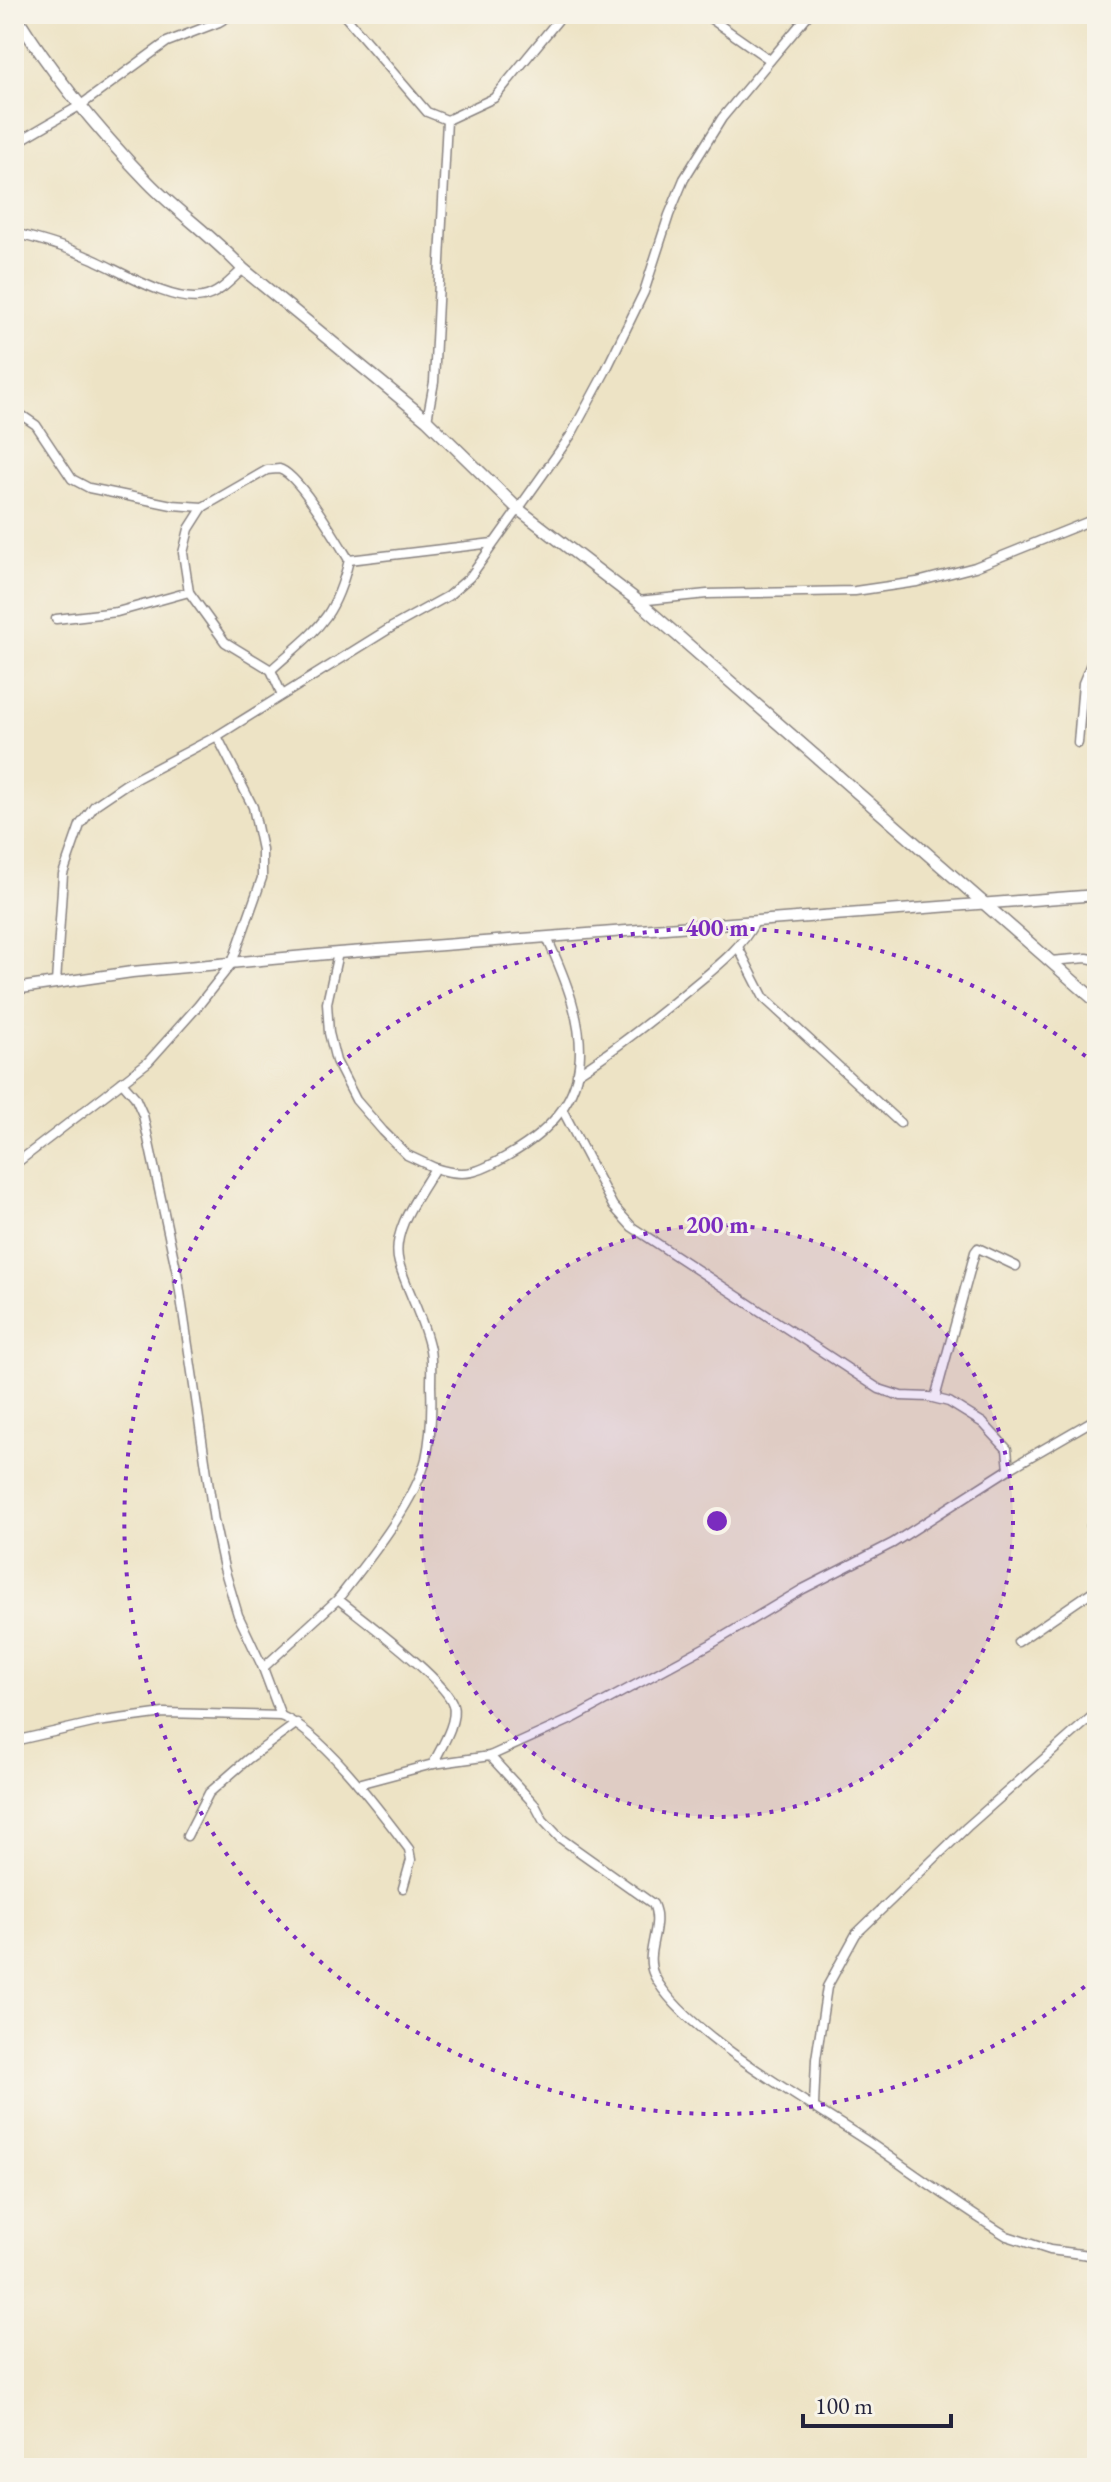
<svg xmlns="http://www.w3.org/2000/svg" width="1111" height="2482" font-family="'EB Garamond',serif">
<style>
.lines{fill:none;stroke-linecap:round;stroke-linejoin:round}
.minor-casing{stroke:#888280;stroke-width:11}
.tertiary-casing{stroke:#888280;stroke-width:13}
.secondary-casing{stroke:#888280;stroke-width:14}
.minor{stroke:#fff;stroke-width:8}
.tertiary{stroke:#fff;stroke-width:10}
.secondary{stroke:#fff;stroke-width:11}
.ring{fill:none;stroke:#7b2cbf;stroke-width:4;stroke-dasharray:4 8}
.centre{fill:#7b2cbf;stroke:#f7f3e8;stroke-width:4}
.ring-label{font-size:24px;text-anchor:middle;font-weight:bold;fill:#7b2cbf;stroke:#f7f3e8;stroke-width:6;stroke-linejoin:round;paint-order:stroke}
</style>
<rect width="100%" height="100%" fill="#f7f3e8"/>
<filter id="ink" filterUnits="userSpaceOnUse"><feTurbulence type="fractalNoise" baseFrequency=".0125" numOctaves="2"/><feDisplacementMap in="SourceGraphic" scale="16" xChannelSelector="R" yChannelSelector="G"/><feConvolveMatrix kernelMatrix="1 2 1 2 8 2 1 2 1" color-interpolation-filters="sRGB"/></filter>
<filter id="wash" filterUnits="userSpaceOnUse"><feTurbulence type="fractalNoise" baseFrequency=".006" numOctaves="4" result="noise"/><feDisplacementMap in="SourceGraphic" scale="32" xChannelSelector="R" yChannelSelector="G"/><feGaussianBlur stdDeviation="1.8" result="paint"/><feColorMatrix in="noise" values="0 0 0 0 0 0 0 0 0 0 0 0 0 0 0 0 0 1.4 0 .05"/><feComposite in="paint" operator="in"/></filter>
<g filter="url(#wash)">
<rect width="100%" height="100%" fill="#ede3c5"/>
</g>
<g filter="url(#ink)">
<g class="lines">
<!-- minor casing -->
<g class="minor-casing">
<g id="minor">
<path d="M343,14L427,112L447,120"/>
<path d="M704,14L770,60"/>
<path d="M14,144L81,105L167,42L219,22L233,14"/>
<path d="M14,233C38,239 63,246 86,256C116,268 171,304 203,297C219,294 231,280 243,269"/>
<path d="M14,410L36,425L72,479L89,488L172,505L203,507L267,470C269,470 278,469 279,469C298,473 338,542 349,560L493,543"/>
<path d="M427,420L434,382L447,120L494,98L563,14"/>
<path d="M203,507L189,529L183,553L189,592L225,642L271,670L282,695"/>
<path d="M638,601L707,594L855,591L917,582L975,567L1097,518"/>
<path d="M56,619L117,612L189,592"/>
<path d="M271,670C316,629 334,622 349,560"/>
<path d="M1078,743L1083,683L1097,649"/>
<path d="M738,947L764,998L900,1123"/>
<path d="M338,953L327,1003L329,1033L336,1061L356,1100L383,1131L407,1155L435,1168C420,1194 390,1231 399,1263C408,1293 424,1319 430,1350C432,1361 431,1374 431,1386C432,1410 431,1436 426,1459C415,1503 366,1563 338,1599"/>
<path d="M1050,961L1087,958L1097,960"/>
<path d="M56,983L63,874L80,825L95,805L126,784L217,736L392,627L448,596L470,577L571,435L605,372L644,292L669,215L684,179L722,118L809,14"/>
<path d="M577,1074C617,1048 654,1019 691,988C715,968 740,950 755,922"/>
<path d="M122,1082L135,1097L143,1115L178,1278L214,1521L224,1568L238,1615L263,1668"/>
<path d="M563,1111L613,1206L632,1227L879,1389L901,1396L929,1397L949,1402L983,1423L1007,1449L1009,1469"/>
<path d="M14,1165L148,1062L198,1006L232,963L262,878V850L253,807L217,736"/>
<path d="M435,1168C467,1179 481,1171 509,1155C607,1099 587,1025 547,938"/>
<path d="M935,1398L975,1252L978,1248L1016,1266"/>
<path d="M1091,1526L1097,1538"/>
<path d="M1018,1642L1097,1588"/>
<path d="M281,1716L263,1668L338,1599C361,1618 446,1680 453,1705C458,1722 440,1749 433,1764"/>
<path d="M14,1741L97,1722L164,1713L281,1716C324,1734 380,1811 409,1849L411,1860L403,1888"/>
<path d="M490,1756L535,1805L543,1820L560,1838L653,1904C664,1927 643,1952 654,1975C681,2032 815,2106 870,2143C915,2174 960,2207 1007,2236L1050,2250L1097,2256"/>
<path d="M358,1784L433,1764L490,1756L574,1718L711,1644L803,1589L893,1543L1009,1469L1097,1418"/>
<path d="M187,1836L209,1793L248,1759L297,1723"/>
<path d="M814,2106L816,2059L827,1987L856,1934L967,1827L1097,1712"/>
</g>
</g>
<!-- tertiary casing -->
<g class="tertiary-casing">
<path id="tertiary" d="M14,989L132,972L338,953L1097,895"/>
</g>
<!-- secondary casing -->
<g class="secondary-casing">
<path id="secondary" d="M15,14C52,74 99,131 148,182C178,213 214,237 243,269L427,420L518,509L638,601L1097,1002"/>
</g>
<!-- minor -->
<use href="#minor" class="minor"/>
<!-- tertiary -->
<use href="#tertiary" class="tertiary"/>
<!-- secondary -->
<use href="#secondary" class="secondary"/>
</g>
</g>
<!-- distance rings -->
<circle cx="717" cy="1521" r="296" fill="#7b2cbf" fill-opacity=".12"/>
<g class="ring">
<circle cx="717" cy="1521" r="296"/>
<path d="M1094 1979A593 593 0 1 1 1094 1063"/>
</g>
<circle cx="717" cy="1521" r="12" class="centre"/>
<g class="ring-label">
<text x="717" y="936">400 m</text>
<text x="717" y="1233">200 m</text>
</g>
<!-- margin -->
<rect width="1111" height="2482" fill="none" stroke="#f7f3e8" stroke-width="48"/>
<!-- scale -->
<path d="M803 2414v12h148v-12" fill="none" stroke="#22223b" stroke-width="4"/>
<text x="815" y="2414" font-size="24" fill="#22223b" stroke="#f7f3e8" stroke-width="6" paint-order="stroke">100 m</text>
</svg>
